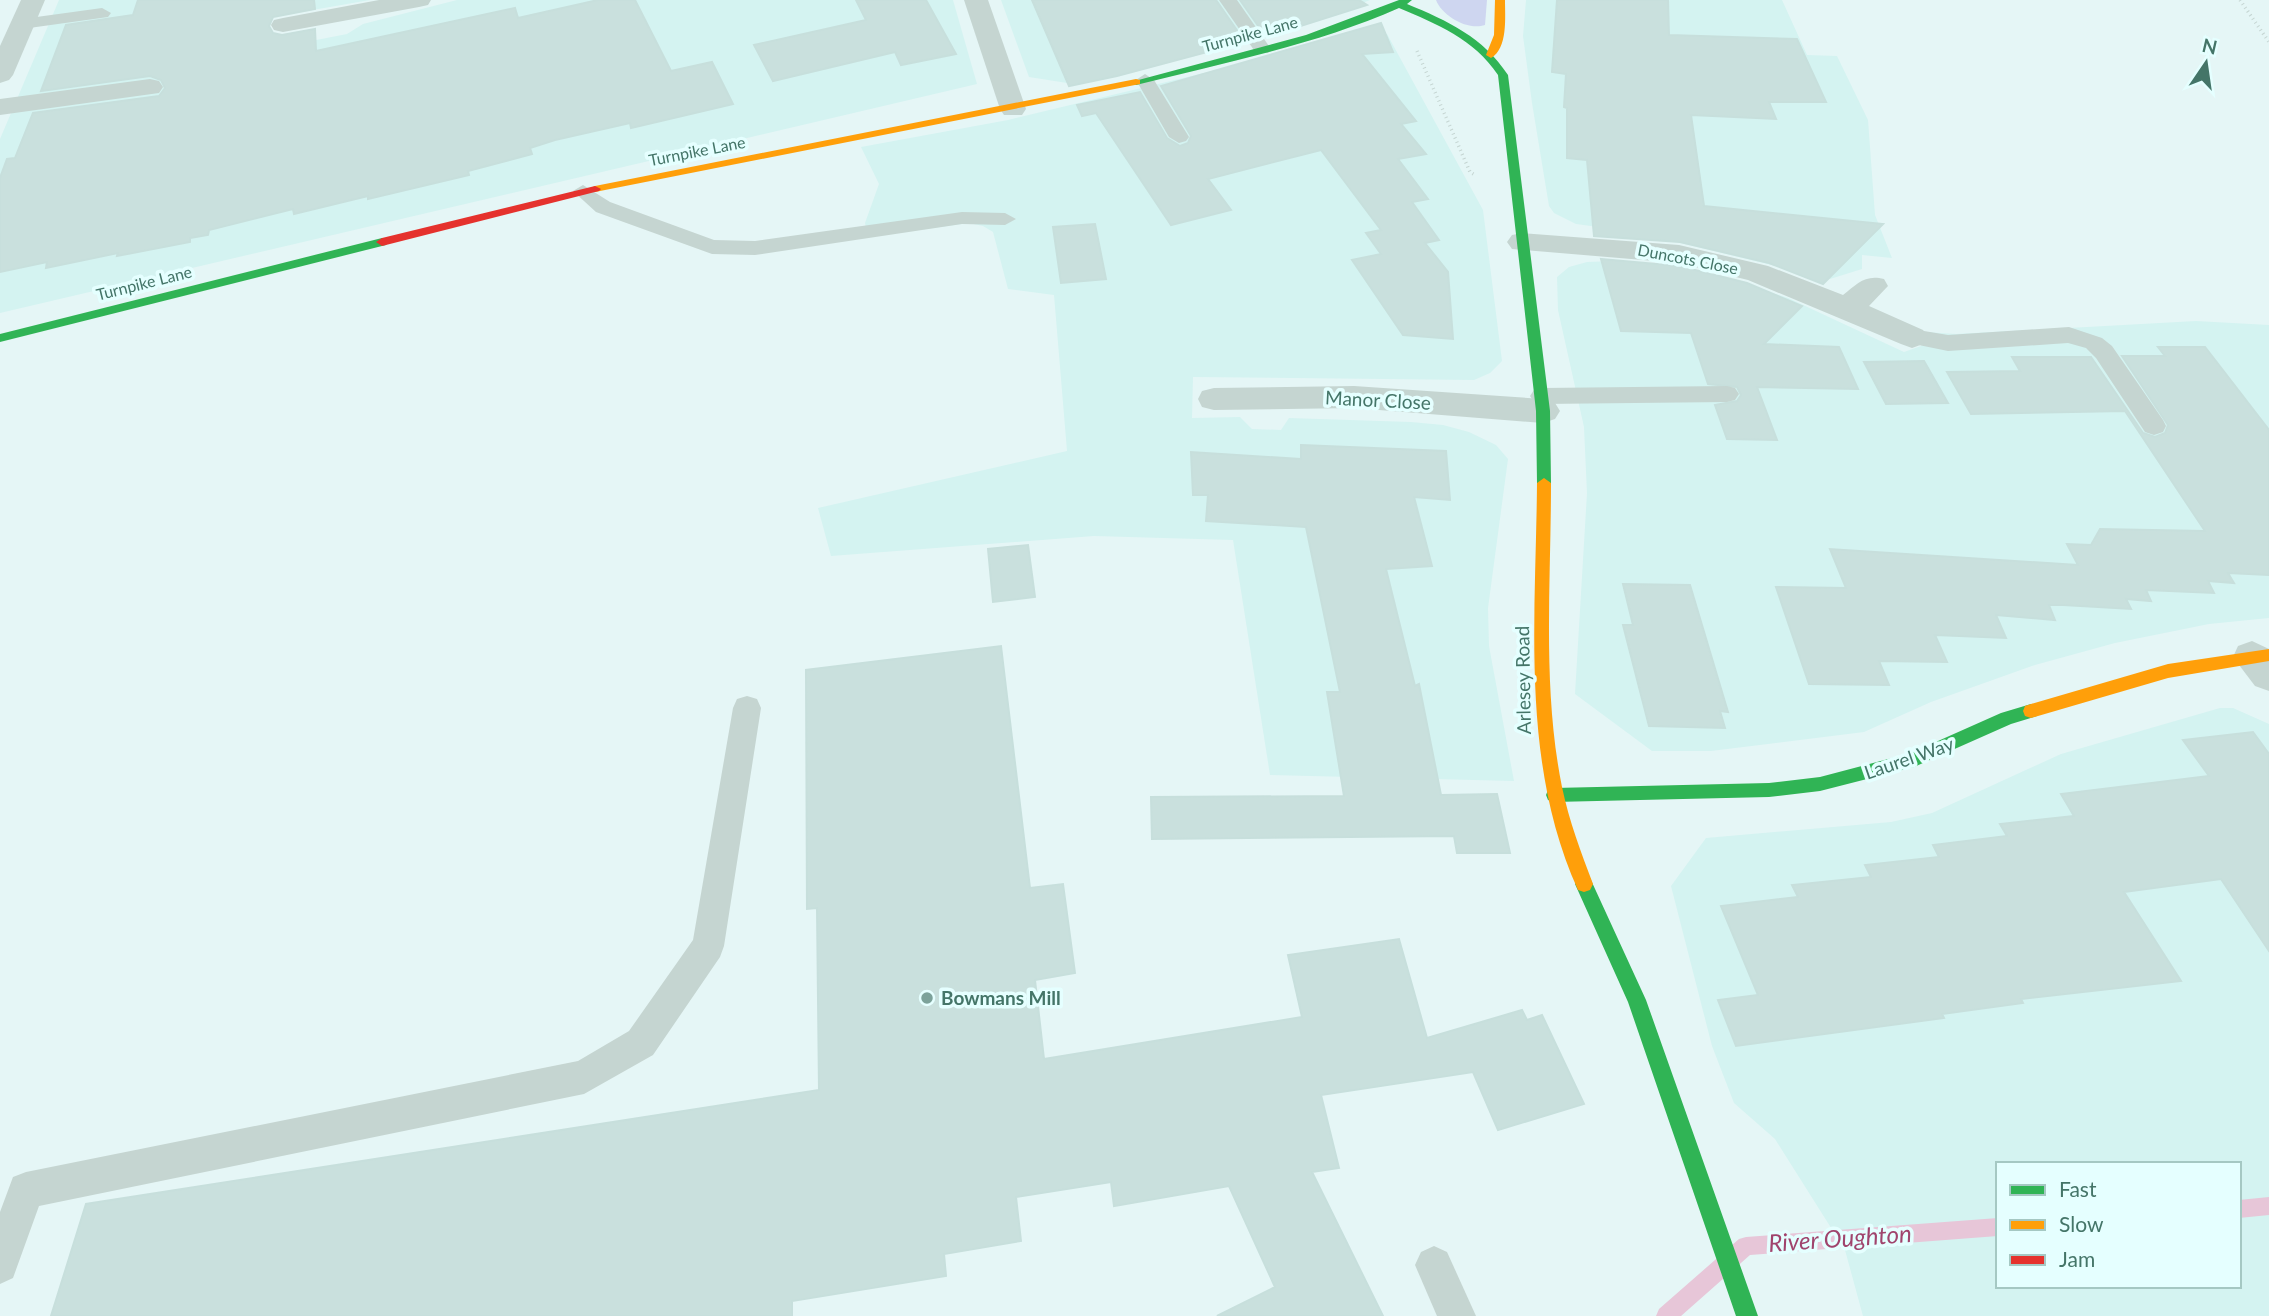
<svg xmlns="http://www.w3.org/2000/svg" width="2269" height="1316" font-family="Lato,sans-serif">
<style>
.residential{fill:#d4f3f1;fill-rule:evenodd}
.green{fill:#ced6f0}
.lines{fill:none;stroke-linecap:round;stroke-linejoin:round}
.stream{fill:#e7c6d8;fill-rule:evenodd}
.building{fill:#c9e0dd;stroke:#c7dfdc;stroke-width:2}
.path{stroke:#c5d5d2;stroke-width:3.5;stroke-dasharray:1 3.5;stroke-linecap:butt}
.lane{fill:#c5d5d1;fill-rule:evenodd}
.street{fill:#c5d5d1;fill-rule:evenodd}
.fast{fill:#30b455;fill-rule:evenodd}
.slow{fill:#ff9f0a;fill-rule:evenodd}
.jam{fill:#e5322d;fill-rule:evenodd}
.poi-dot{fill:#7ca29a;stroke:#e5ffff;stroke-width:2.5}
.labels{text-anchor:middle;stroke-width:7;stroke-linejoin:round;paint-order:stroke}
.far-street-label{font-size:16px;fill:#447568;stroke:#e5ffff}
.street-label{font-size:19px;fill:#447568;stroke:#e5ffff}
.poi-label{font-size:19px;font-weight:bold;fill:#447568;stroke:#e5ffff;text-anchor:start}
.near-water-label{font-size:24px;font-style:italic;fill:#a0446d;stroke:#e5ffff}
</style>
<rect width="100%" height="100%" fill="#e5f6f6"/>
<!-- residential -->
<g class="residential">
<path d="M59,0H370L261,19L259,39L306,42L347,34L363,24L457,0H953L977,84L0,313V139Z"/>
<path d="M1001,0H1370L1338,13L1168,61L1067,83L1029,77Z"/>
<path d="M1526,0H1782L1807,55L1837,56L1868,120L1875,215L1892,258L1862,255V269L1830,279L1635,232L1576,224L1554,213L1549,206L1532,103L1523,36Z"/>
<path d="M1387,34L1483,210L1502,361L1490,373L1474,380L1193,377L1192,418L1240,417L1252,429L1281,430L1289,418L1411,422L1443,425L1469,432L1496,445L1508,459L1488,608L1489,646L1514,781L1270,775L1233,540L1094,536L831,556L818,508L1067,451L1054,295L1008,289L993,232L983,226L969,223L868,237L865,223L879,184L861,147L1008,120L1355,37Z"/>
<path d="M1614,261L1735,281L1788,298L1904,352L1921,346L1925,332L1956,334L2196,321L2269,325V618L2209,624L2115,643L2035,665L1931,702L1864,732L1711,751H1652L1575,694L1587,493L1584,427L1558,310L1557,277L1569,267L1587,262Z"/>
<path d="M2220,708H2233L2269,724V1316H1863L1845,1250L1775,1139L1734,1103L1712,1046L1671,886L1706,838L1891,822L1932,813L2061,754ZM1998,1164H2239V1286H1998Z"/>
</g>
<!-- green -->
<path class="green" d="M1436,0H1487L1485,25C1468,31 1442,16 1436,0Z"/>
<g class="lines">
<!-- stream -->
<g class="stream">
<path d="M2269,1197V1215L2239,1218V1200Z"/>
<path d="M1998,1218V1236L1750,1255L1681,1316H1656L1659,1309L1739,1239L1746,1237Z"/>
</g>
</g>
<!-- building -->
<g class="building">
<path d="M138,0H314L315,9L273,17L269,26L273,33L282,35L315,29L316,51L515,8L518,18L598,0H635L671,71L712,62L733,104L631,128L630,123L555,140L530,148L532,154L468,171L469,175L368,199V196L294,214L293,209L209,230L208,235L190,238V242L117,256L118,253L46,268L47,262L0,272V178L7,159L15,158L33,113L159,96L165,88L161,80L150,76L41,91L66,25L133,15Z"/>
<path d="M856,0H926L956,54L901,65L895,52L773,81L754,45L866,20Z"/>
<path d="M1032,0H1216L1245,42L1117,76L1069,86Z"/>
<path d="M1240,0H1359L1367,5L1266,37Z"/>
<path d="M1557,0H1668L1669,35L1797,39L1826,102H1769L1776,119L1691,115L1704,206L1883,224L1823,284L1769,263L1680,242L1594,236L1587,160L1567,158V108L1564,107L1566,74L1552,72Z"/>
<path d="M1381,23L1393,52L1362,54L1416,121L1401,124L1426,154L1398,159L1428,199L1412,202L1439,240L1425,243L1448,272L1453,339L1403,335L1352,260L1381,254L1366,233L1381,230L1321,150L1208,179L1231,210L1171,225L1096,113L1082,116L1077,105L1140,92L1167,138L1180,146L1188,143L1191,136L1161,86Z"/>
<path d="M1095,224L1106,279L1061,283L1053,227Z"/>
<path d="M1601,259L1679,266L1747,283L1802,306L1764,344L1839,347L1858,389L1757,387L1777,440L1727,439L1715,405L1737,401L1741,395L1737,387L1708,384L1691,333L1621,331Z"/>
<path d="M2158,347H2205L2269,430V575L2228,573L2234,583L2208,581L2214,593L2146,590L2151,601L2126,599L2131,609L2063,605H2049L2055,620L1996,615L2006,638L1935,635L1947,662L1879,661L1889,685L1809,684L1776,587L1846,588L1830,549L2078,565L2067,544L2091,545L2100,529L2205,531L2125,411L1971,414L1947,372L2020,371L2012,357H2091L2143,433L2155,437L2165,433L2168,425L2122,356H2165Z"/>
<path d="M1924,361L1948,403L1886,404L1864,362Z"/>
<path d="M1301,445L1446,451L1450,500L1414,497L1432,566L1386,569L1415,686L1419,684L1441,795L1497,794L1510,853H1457L1454,836L1152,839L1151,797L1344,796L1327,692H1340L1306,527L1206,521L1208,495H1193L1191,452L1301,459Z"/>
<path d="M1028,545L1035,597L993,602L988,549Z"/>
<path d="M1623,584L1690,585L1728,712L1720,711L1725,728L1649,726L1623,625H1633Z"/>
<path d="M1001,646L1030,888L1063,884L1075,973L1035,980L1044,1059L1302,1017L1288,955L1399,939L1427,1038L1522,1010L1527,1020L1542,1015L1584,1104L1498,1130L1473,1072L1321,1095L1339,1168L1312,1172L1383,1316H1217L1275,1287L1229,1186L1114,1206L1111,1182L1016,1197L1021,1241L944,1254L946,1276L792,1301V1316H51L86,1204L819,1090L817,908L807,909L806,670Z"/>
<path d="M2253,732L2269,754V951L2221,879L2124,892L2181,981L2021,999L2023,1003L1942,1014L1944,1018L1736,1046L1718,1000L1758,995L1721,906L1798,897L1792,885L1871,877L1865,865L1939,857L1933,845L2007,836L2000,824L2074,816L2061,794L2209,776L2183,740Z"/>
</g>
<g class="lines">
<!-- path -->
<g class="path">
<path d="M2240,0L2269,42"/>
<path d="M1417,51L1470,172L1475,175"/>
</g>
<!-- lane -->
<g class="lane">
<path d="M1219,0H1237L1271,49L1268,53H1256Z"/>
<path d="M102,8L111,13L108,17L22,29L13,24L22,19Z"/>
<path d="M1145,74L1154,80L1189,137L1186,141L1179,143L1169,137L1136,80Z"/>
<path d="M583,185L610,202L714,240L755,241L962,212L1005,213L1016,219L1005,225L962,224L755,255L712,254L596,212L573,191Z"/>
<path d="M2069,327L2102,338L2112,346L2163,420L2166,426L2163,432L2154,435L2145,432L2096,358L2086,348L2068,343L1948,351L1904,342L1901,337L1904,332L1912,329L1948,335Z"/>
<path d="M1727,386L1735,388L1739,394L1735,400L1727,402L1542,404L1534,402L1530,396L1534,390L1542,388Z"/>
<path d="M747,696L757,699L761,708L724,946L720,957L653,1055L584,1094L39,1206L13,1278L0,1284V1212L13,1177L26,1172L578,1061L629,1031L693,940L733,708L737,699Z"/>
<path d="M1434,1246L1447,1252L1476,1316H1437L1415,1265L1421,1252Z"/>
</g>
<!-- street -->
<g class="street">
<path d="M21,0H45L13,75L9,80L0,83V46Z"/>
<path d="M379,0H431L428,5L419,7L283,32L274,30L271,25L274,20L283,18Z"/>
<path d="M964,0H988L1026,109L1022,115H1004L1000,109Z"/>
<path d="M150,79L159,81L163,87L159,93L0,115V99Z"/>
<path d="M1522,233L1679,245L1768,266L1843,295C1857,284 1865,274 1884,279L1888,286L1869,306L1923,330L1928,337L1923,344L1912,348L1901,344L1748,280L1679,263L1512,249L1507,242L1512,235Z"/>
<path d="M1354,386L1543,399L1555,403L1560,411L1555,419L1543,423L1354,408L1214,410L1202,407L1198,399L1202,391L1214,388Z"/>
<path d="M2252,641L2269,649V691L2255,686L2233,657L2238,646Z"/>
</g>
<!-- fast -->
<g class="fast">
<path d="M1399,0H1412L1407,4C1448,21 1483,37 1508,75L1550,411L1551,483L1544,488L1537,483L1536,411L1498,75C1474,39 1437,24 1399,8C1315,45 1224,63 1136,85L1131,82L1306,35Z"/>
<path d="M382,238L388,242L386,245L0,342V334Z"/>
<path d="M2031,704L2037,706L2039,711L2037,716L2011,724L1914,767L1820,791L1769,797L1554,802L1548,800L1546,795L1548,790L1554,788L1769,783L1820,777L1911,753L2001,713Z"/>
<path d="M1584,876L1590,878L1646,1000L1758,1316H1736L1628,1002L1575,884L1578,878Z"/>
</g>
<!-- slow -->
<g class="slow">
<path d="M1495,0H1505C1505,18 1508,48 1491,58L1486,55L1494,35Z"/>
<path d="M1136,79L1140,80V84L595,192L589,189L595,186Z"/>
<path d="M1544,478L1551,483C1551,584 1542,688 1562,787C1569,821 1581,852 1593,884L1590,890L1584,892L1578,890C1520,762 1536,619 1537,483Z"/>
<path d="M2269,649V661L2168,678L2031,718L2025,716L2023,711L2025,706L2031,704L2168,664Z"/>
</g>
<!-- jam -->
<path class="jam" d="M595,186L601,189L599,191L382,246L376,242L382,238Z"/>
</g>
<!-- markers -->
<circle class="poi-dot" cx="927" cy="998" r="7"/>
<g class="labels">
<!-- far-street labels -->
<g class="far-street-label">
<text transform="translate(1250 34) rotate(-15)" y="6">Turnpike Lane</text>
<text transform="translate(697 151) rotate(-11)" y="6">Turnpike Lane</text>
<text transform="translate(1688 259) rotate(11)" y="6">Duncots Close</text>
<text transform="translate(144 283) rotate(-14)" y="6">Turnpike Lane</text>
</g>
<!-- street labels -->
<g class="street-label">
<text transform="translate(1378 400) rotate(3)" y="7">Manor Close</text>
<text transform="translate(1523 680) rotate(-91)" y="7">Arlesey Road</text>
<text transform="translate(1909 758) rotate(-19)" y="7">Laurel Way</text>
</g>
<!-- poi labels -->
<g class="poi-label">
<text x="941" y="1005">Bowmans Mill</text>
</g>
<!-- near-water labels -->
<g class="near-water-label">
<text transform="translate(1840 1239) rotate(-4)" y="8">River Oughton</text>
</g>
</g>
<!-- legend -->
<rect x="1996" y="1162" width="245" height="126" fill="#e5ffff" stroke="#a5c8c3" stroke-width="2"/>
<rect x="2010" y="1185" width="35" height="10" fill="#30b455" stroke="#a5c8c3" stroke-width="2"/>
<text x="2059" y="1197" font-size="21" fill="#447568">Fast</text>
<rect x="2010" y="1220" width="35" height="10" fill="#ff9f0a" stroke="#a5c8c3" stroke-width="2"/>
<text x="2059" y="1232" font-size="21" fill="#447568">Slow</text>
<rect x="2010" y="1255" width="35" height="10" fill="#e5322d" stroke="#a5c8c3" stroke-width="2"/>
<text x="2059" y="1267" font-size="21" fill="#447568">Jam</text>
<!-- north arrow -->
<g transform="translate(2206 63) rotate(13)" stroke="#e5ffff" stroke-width="5" paint-order="stroke">
<path d="M0-5L12 26L0 18L-12 26Z" fill="#447568"/>
<text y="-10" font-size="19" font-weight="bold" text-anchor="middle" fill="#447568">N</text>
</g>
</svg>
